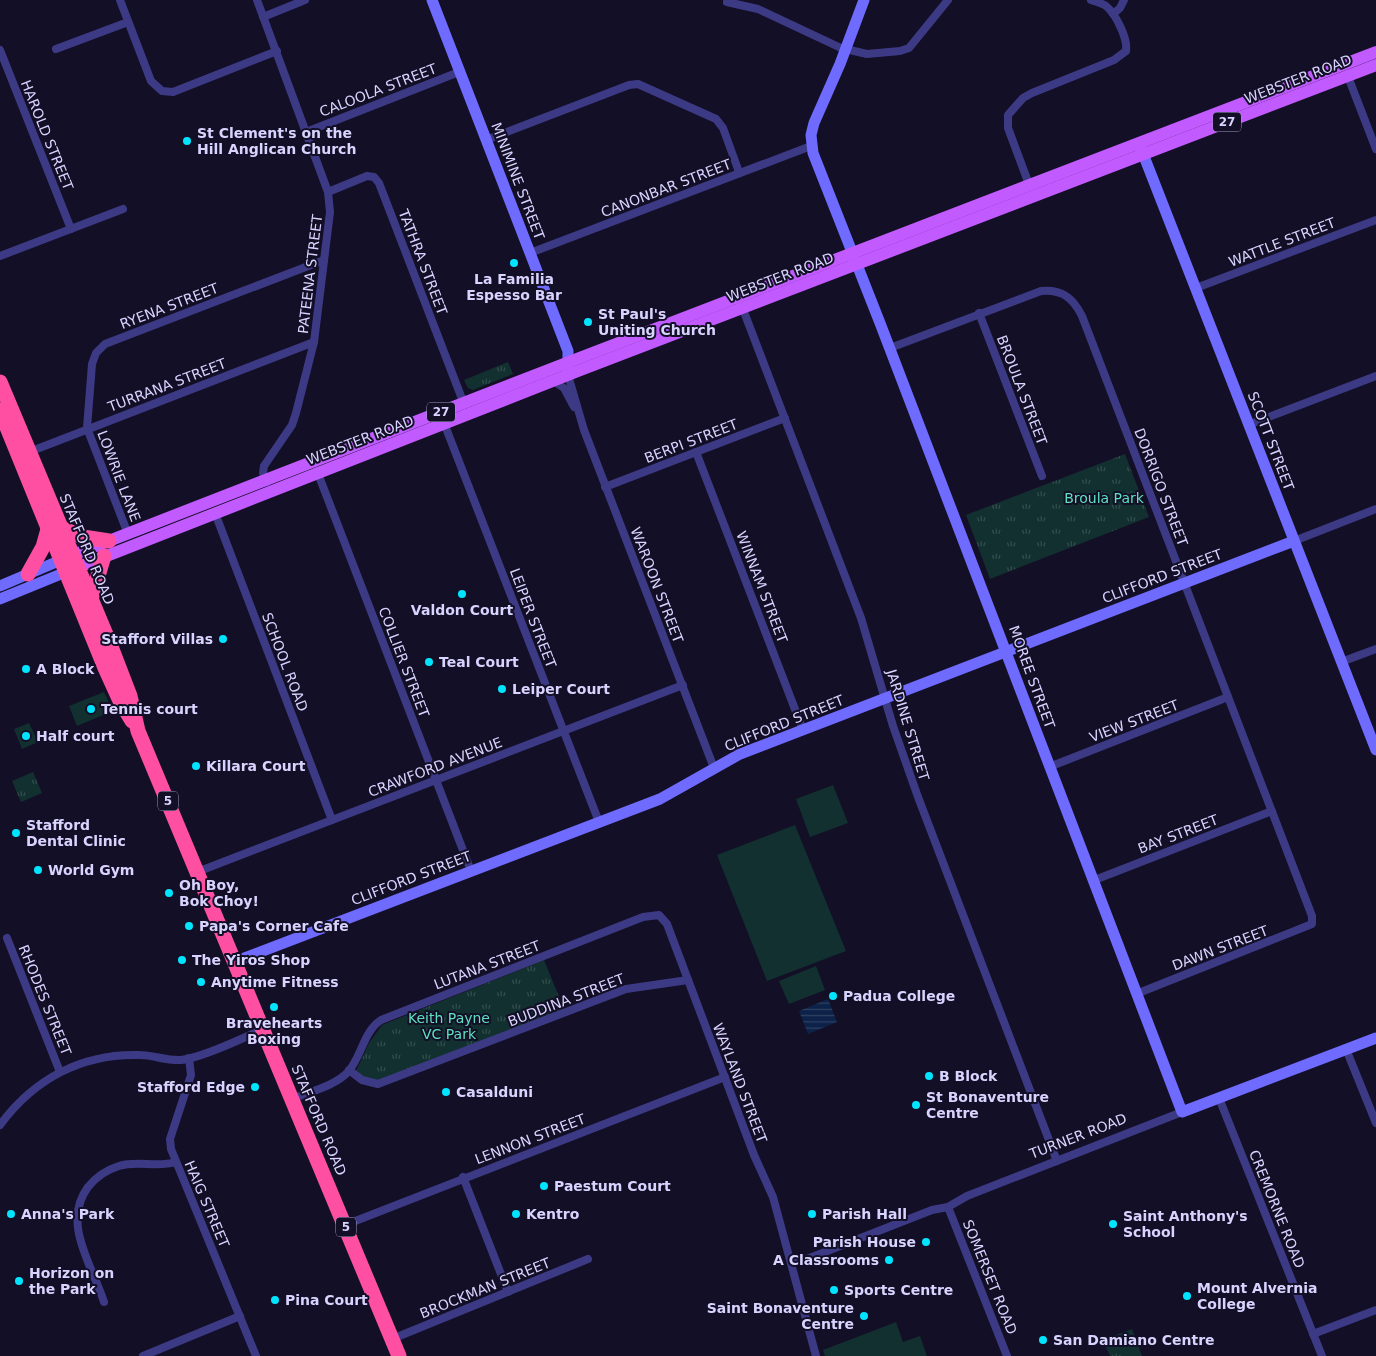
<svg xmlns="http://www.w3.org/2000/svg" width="1376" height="1356" font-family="'DejaVu Sans',sans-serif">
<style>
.grass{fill:url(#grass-tufts)}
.garden{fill:#12302f}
.water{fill:url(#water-rules)}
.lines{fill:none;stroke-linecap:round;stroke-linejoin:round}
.street{stroke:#3d3a85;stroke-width:8}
.secondary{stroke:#6f6bff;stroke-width:11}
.primary{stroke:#c25bff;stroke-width:12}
.highway{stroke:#ff4fa3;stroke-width:15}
.poi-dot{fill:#00e5ff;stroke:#130f26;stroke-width:2}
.labels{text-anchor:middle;stroke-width:4;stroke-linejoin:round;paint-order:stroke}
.shield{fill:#130f26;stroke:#9e99be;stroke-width:1}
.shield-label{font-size:12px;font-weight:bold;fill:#d9d4ff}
.street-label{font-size:14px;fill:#d9d4ff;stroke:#130f26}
.poi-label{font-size:14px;font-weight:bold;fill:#d9d4ff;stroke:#130f26;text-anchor:start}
.park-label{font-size:14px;fill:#5fe0c0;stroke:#130f26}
</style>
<defs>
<pattern id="grass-tufts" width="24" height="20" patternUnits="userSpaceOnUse" patternTransform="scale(1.25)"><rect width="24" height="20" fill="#12302f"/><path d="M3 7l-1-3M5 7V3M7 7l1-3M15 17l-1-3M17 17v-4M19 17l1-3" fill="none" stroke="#344d4e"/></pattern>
<pattern id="water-rules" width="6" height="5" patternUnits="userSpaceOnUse" patternTransform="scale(1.25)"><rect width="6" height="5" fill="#0c2248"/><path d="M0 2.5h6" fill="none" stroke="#2f4163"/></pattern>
</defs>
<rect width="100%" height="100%" fill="#130f26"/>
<!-- grass -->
<g class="grass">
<path d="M508,362L513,374L473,390L468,388L464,380Z"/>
<path d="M1125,454L1149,517L990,579L966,515Z"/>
<path d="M33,772L42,793L21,802L12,781Z"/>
<path d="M544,960L564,1009L379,1081L366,1080L356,1071L369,1043L382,1025Z"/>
<path d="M1132,1329L1142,1356H1110L1103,1340Z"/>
</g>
<!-- garden -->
<g class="garden">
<path d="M104,692L113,711L77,726L69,706Z"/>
<path d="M29,723L38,742L22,749L14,729Z"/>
<path d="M833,785L848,823L810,837L796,799Z"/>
<path d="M795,825L846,951L767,981L717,855Z"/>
<path d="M816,966L825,990L789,1004L779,981Z"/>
<path d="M896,1322L903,1342L920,1336L927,1356H825L823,1350Z"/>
</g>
<!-- water -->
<path class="water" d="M828,999L837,1022L808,1034L799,1011Z"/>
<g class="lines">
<!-- street -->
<g class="street">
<path d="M120,0L151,81L162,91L173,92L277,51"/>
<path d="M257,0L328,192L330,212L314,342L296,413L292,425L264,466L263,473L267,482"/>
<path d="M727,2L758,9L841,48L867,54L900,51L909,48L948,0"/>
<path d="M1113,14L1120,8L1124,0"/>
<path d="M263,17L305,0"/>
<path d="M56,49L128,22"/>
<path d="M0,50L71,229"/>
<path d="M1347,74L1376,149"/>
<path d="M306,132L459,72"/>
<path d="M486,140L629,85L638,84L716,119L723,128L739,172"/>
<path d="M1030,187L1008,128V115L1023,98L1032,93L1114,60L1126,51C1128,39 1116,14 1106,6C1102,3 1096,2 1091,0"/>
<path d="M328,192L367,176L374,177L379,183L464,404"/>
<path d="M530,253L811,146"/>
<path d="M0,256L123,209"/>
<path d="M1196,288L1376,220"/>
<path d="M741,304L861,618L893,726L918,797L1057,1161"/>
<path d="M979,313L1042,476"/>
<path d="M890,348L1041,291C1062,289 1073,298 1082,316L1312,916V924L1136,994"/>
<path d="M568,375L584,430L714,768"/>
<path d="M553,381L564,388L574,407"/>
<path d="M444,423L599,822"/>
<path d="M1248,425L1376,376"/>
<path d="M29,452L314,342"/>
<path d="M696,452L803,730"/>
<path d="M317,471L471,871"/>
<path d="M605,487L785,418"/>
<path d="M215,513L332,820"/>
<path d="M128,534L87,428L92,364L96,353L105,344L324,260"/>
<path d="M1294,541L1376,509"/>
<path d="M1341,662L1376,649"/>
<path d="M1049,767L1228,697"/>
<path d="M197,872L683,685"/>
<path d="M1092,881L1272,811"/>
<path d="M7,938L60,1072"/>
<path d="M1346,1049L1376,1123"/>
<path d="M189,1058L191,1075L170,1139L171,1149L256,1356"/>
<path d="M349,1070L362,1080L378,1084L626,989L688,980"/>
<path d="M1219,1098L1322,1356"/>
<path d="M292,1099C309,1092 335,1086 348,1072C362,1056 363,1032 381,1020L643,917L659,915L667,924L754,1155L773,1197L816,1356"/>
<path d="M0,1125C34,1079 82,1053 140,1055C153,1055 167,1061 181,1060C200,1058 244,1038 263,1029"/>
<path d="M463,1177L508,1292"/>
<path d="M948,1207L1007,1356"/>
<path d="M345,1225L725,1077"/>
<path d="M792,1263L807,1259L932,1210L948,1207L967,1196L1182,1112"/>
<path d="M104,1302C93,1267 61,1223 88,1187C96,1177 106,1170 119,1166C138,1160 157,1168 176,1162"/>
<path d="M1313,1334L1376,1310"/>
<path d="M392,1339L588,1259"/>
<path d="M143,1356L240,1316"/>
</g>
<!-- secondary -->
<g class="secondary">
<path d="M432,0L568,351V370"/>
<path d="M864,0L840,64L814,123L811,135L813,153L880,323L1182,1112L1376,1038"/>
<path d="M1140,146L1376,750"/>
<path d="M0,586L61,560"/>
<path d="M0,599L66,572"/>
<path d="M234,962L660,799L740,754L1294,541"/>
</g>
<!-- primary -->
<g class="primary">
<path d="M65,558L569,362L1376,52"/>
<path d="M71,570L578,371L1376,65"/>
</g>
<!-- highway -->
<g class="highway">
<path d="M0,382L110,644L130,696L138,731L399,1356"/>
<path d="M0,410L105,668L120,701L132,721"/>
<path d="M61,528L83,537L109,541"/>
<path d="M28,574L43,547L48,529"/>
<path d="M91,599L104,556"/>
</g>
</g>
<!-- markers -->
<g class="poi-dot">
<circle cx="187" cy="141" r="5"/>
<circle cx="514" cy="263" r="5"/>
<circle cx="588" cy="322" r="5"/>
<circle cx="462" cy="594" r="5"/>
<circle cx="223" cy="639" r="5"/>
<circle cx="429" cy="662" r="5"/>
<circle cx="26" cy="669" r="5"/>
<circle cx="502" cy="689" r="5"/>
<circle cx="91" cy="709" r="5"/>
<circle cx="26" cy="736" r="5"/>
<circle cx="196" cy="766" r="5"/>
<circle cx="16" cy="833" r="5"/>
<circle cx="38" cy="870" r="5"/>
<circle cx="169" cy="893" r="5"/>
<circle cx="189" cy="926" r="5"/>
<circle cx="182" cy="960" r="5"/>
<circle cx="201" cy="982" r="5"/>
<circle cx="833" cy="996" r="5"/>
<circle cx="274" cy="1007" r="5"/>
<circle cx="929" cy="1076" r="5"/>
<circle cx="255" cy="1087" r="5"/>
<circle cx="446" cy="1092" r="5"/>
<circle cx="916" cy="1105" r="5"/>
<circle cx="544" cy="1186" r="5"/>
<circle cx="11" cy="1214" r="5"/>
<circle cx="516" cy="1214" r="5"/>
<circle cx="812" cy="1214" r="5"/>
<circle cx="1113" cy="1224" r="5"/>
<circle cx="926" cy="1242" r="5"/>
<circle cx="889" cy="1260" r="5"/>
<circle cx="19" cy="1281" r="5"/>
<circle cx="834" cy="1290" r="5"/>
<circle cx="1187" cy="1296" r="5"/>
<circle cx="275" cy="1300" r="5"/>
<circle cx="864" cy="1316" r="5"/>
<circle cx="1043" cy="1340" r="5"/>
</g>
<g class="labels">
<!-- shield labels -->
<g class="shield">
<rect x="1213" y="112.5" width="28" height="19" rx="4"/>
<rect x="427" y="402.5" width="28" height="19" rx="4"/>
<rect x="158" y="791.5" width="20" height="19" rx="4"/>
<rect x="336" y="1217.5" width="20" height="19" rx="4"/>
</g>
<g class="shield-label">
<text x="1227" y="126">27</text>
<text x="441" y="416">27</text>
<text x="168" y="805">5</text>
<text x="346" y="1231">5</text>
</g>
<!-- street labels -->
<g class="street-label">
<text transform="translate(1298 79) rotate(-21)" y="5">WEBSTER ROAD</text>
<text transform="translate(378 90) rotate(-21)" y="5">CALOOLA STREET</text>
<text transform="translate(47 135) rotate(68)" y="5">HAROLD STREET</text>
<text transform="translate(518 181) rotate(69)" y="5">MINIMINE STREET</text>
<text transform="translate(666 188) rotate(-21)" y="5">CANONBAR STREET</text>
<text transform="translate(1282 242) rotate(-21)" y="5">WATTLE STREET</text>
<text transform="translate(423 262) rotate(69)" y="5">TATHRA STREET</text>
<text transform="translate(310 274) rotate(-83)" y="5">PATEENA STREET</text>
<text transform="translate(780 277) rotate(-21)" y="5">WEBSTER ROAD</text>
<text transform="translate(169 306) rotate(-21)" y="5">RYENA STREET</text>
<text transform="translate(167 385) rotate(-21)" y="5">TURRANA STREET</text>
<text transform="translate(1022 390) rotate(69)" y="5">BROULA STREET</text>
<text transform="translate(360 440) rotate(-21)" y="5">WEBSTER ROAD</text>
<text transform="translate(691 441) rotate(-21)" y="5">BERPI STREET</text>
<text transform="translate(1271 441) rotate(69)" y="5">SCOTT STREET</text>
<text transform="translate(119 476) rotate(69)" y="5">LOWRIE LANE</text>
<text transform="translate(1161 487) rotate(69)" y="5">DORRIGO STREET</text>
<text transform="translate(87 549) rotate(67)" y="5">STAFFORD ROAD</text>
<text transform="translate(1162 576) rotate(-21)" y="5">CLIFFORD STREET</text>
<text transform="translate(657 585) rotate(69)" y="5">WAROON STREET</text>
<text transform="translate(762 587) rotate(69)" y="5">WINNAM STREET</text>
<text transform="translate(533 618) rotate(69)" y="5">LEIPER STREET</text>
<text transform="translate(285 662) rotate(69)" y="5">SCHOOL ROAD</text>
<text transform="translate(404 662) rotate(69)" y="5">COLLIER STREET</text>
<text transform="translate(1032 677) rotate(70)" y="5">MOREE STREET</text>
<text transform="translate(1134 721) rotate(-21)" y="5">VIEW STREET</text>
<text transform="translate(784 723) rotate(-22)" y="5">CLIFFORD STREET</text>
<text transform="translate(908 725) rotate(73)" y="5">JARDINE STREET</text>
<text transform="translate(435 767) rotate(-21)" y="5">CRAWFORD AVENUE</text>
<text transform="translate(1178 834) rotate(-21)" y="5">BAY STREET</text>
<text transform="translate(411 878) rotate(-21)" y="5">CLIFFORD STREET</text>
<text transform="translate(1220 948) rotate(-21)" y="5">DAWN STREET</text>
<text transform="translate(487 965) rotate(-21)" y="5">LUTANA STREET</text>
<text transform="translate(45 1000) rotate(68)" y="5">RHODES STREET</text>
<text transform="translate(566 1000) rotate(-21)" y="5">BUDDINA STREET</text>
<text transform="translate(740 1083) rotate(69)" y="5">WAYLAND STREET</text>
<text transform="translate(319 1120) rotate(67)" y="5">STAFFORD ROAD</text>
<text transform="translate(1078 1136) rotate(-21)" y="5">TURNER ROAD</text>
<text transform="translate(530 1139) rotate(-21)" y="5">LENNON STREET</text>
<text transform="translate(207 1204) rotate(67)" y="5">HAIG STREET</text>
<text transform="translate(1277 1209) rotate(68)" y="5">CREMORNE ROAD</text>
<text transform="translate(990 1277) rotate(68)" y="5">SOMERSET ROAD</text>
<text transform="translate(485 1288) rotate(-22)" y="5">BROCKMAN STREET</text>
</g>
<!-- poi labels -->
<g class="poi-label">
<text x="197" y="138">St Clement's on the<tspan x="197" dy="16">Hill Anglican Church</tspan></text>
<text x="514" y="284" text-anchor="middle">La Familia<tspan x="514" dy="16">Espesso Bar</tspan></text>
<text x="598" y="319">St Paul's<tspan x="598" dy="16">Uniting Church</tspan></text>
<text x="462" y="615" text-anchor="middle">Valdon Court</text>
<text x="213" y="644" text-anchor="end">Stafford Villas</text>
<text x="439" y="667">Teal Court</text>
<text x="36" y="674">A Block</text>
<text x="512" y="694">Leiper Court</text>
<text x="101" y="714">Tennis court</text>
<text x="36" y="741">Half court</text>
<text x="206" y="771">Killara Court</text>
<text x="26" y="830">Stafford<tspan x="26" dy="16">Dental Clinic</tspan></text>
<text x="48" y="875">World Gym</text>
<text x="179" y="890">Oh Boy,<tspan x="179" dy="16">Bok Choy!</tspan></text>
<text x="199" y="931">Papa's Corner Cafe</text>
<text x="192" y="965">The Yiros Shop</text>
<text x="211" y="987">Anytime Fitness</text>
<text x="843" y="1001">Padua College</text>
<text x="274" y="1028" text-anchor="middle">Bravehearts<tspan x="274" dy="16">Boxing</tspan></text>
<text x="939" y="1081">B Block</text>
<text x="245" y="1092" text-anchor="end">Stafford Edge</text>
<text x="456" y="1097">Casalduni</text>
<text x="926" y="1102">St Bonaventure<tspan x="926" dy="16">Centre</tspan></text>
<text x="554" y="1191">Paestum Court</text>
<text x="21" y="1219">Anna's Park</text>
<text x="526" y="1219">Kentro</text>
<text x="822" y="1219">Parish Hall</text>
<text x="1123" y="1221">Saint Anthony's<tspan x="1123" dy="16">School</tspan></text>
<text x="916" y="1247" text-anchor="end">Parish House</text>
<text x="879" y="1265" text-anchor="end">A Classrooms</text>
<text x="29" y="1278">Horizon on<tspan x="29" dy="16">the Park</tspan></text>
<text x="1197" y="1293">Mount Alvernia<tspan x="1197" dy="16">College</tspan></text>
<text x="844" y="1295">Sports Centre</text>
<text x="285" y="1305">Pina Court</text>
<text x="854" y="1313" text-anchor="end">Saint Bonaventure<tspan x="854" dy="16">Centre</tspan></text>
<text x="1053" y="1345">San Damiano Centre</text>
</g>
<!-- park labels -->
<g class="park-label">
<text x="1104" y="503">Broula Park</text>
<text x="449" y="1023">Keith Payne<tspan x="449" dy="16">VC Park</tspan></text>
</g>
</g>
</svg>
